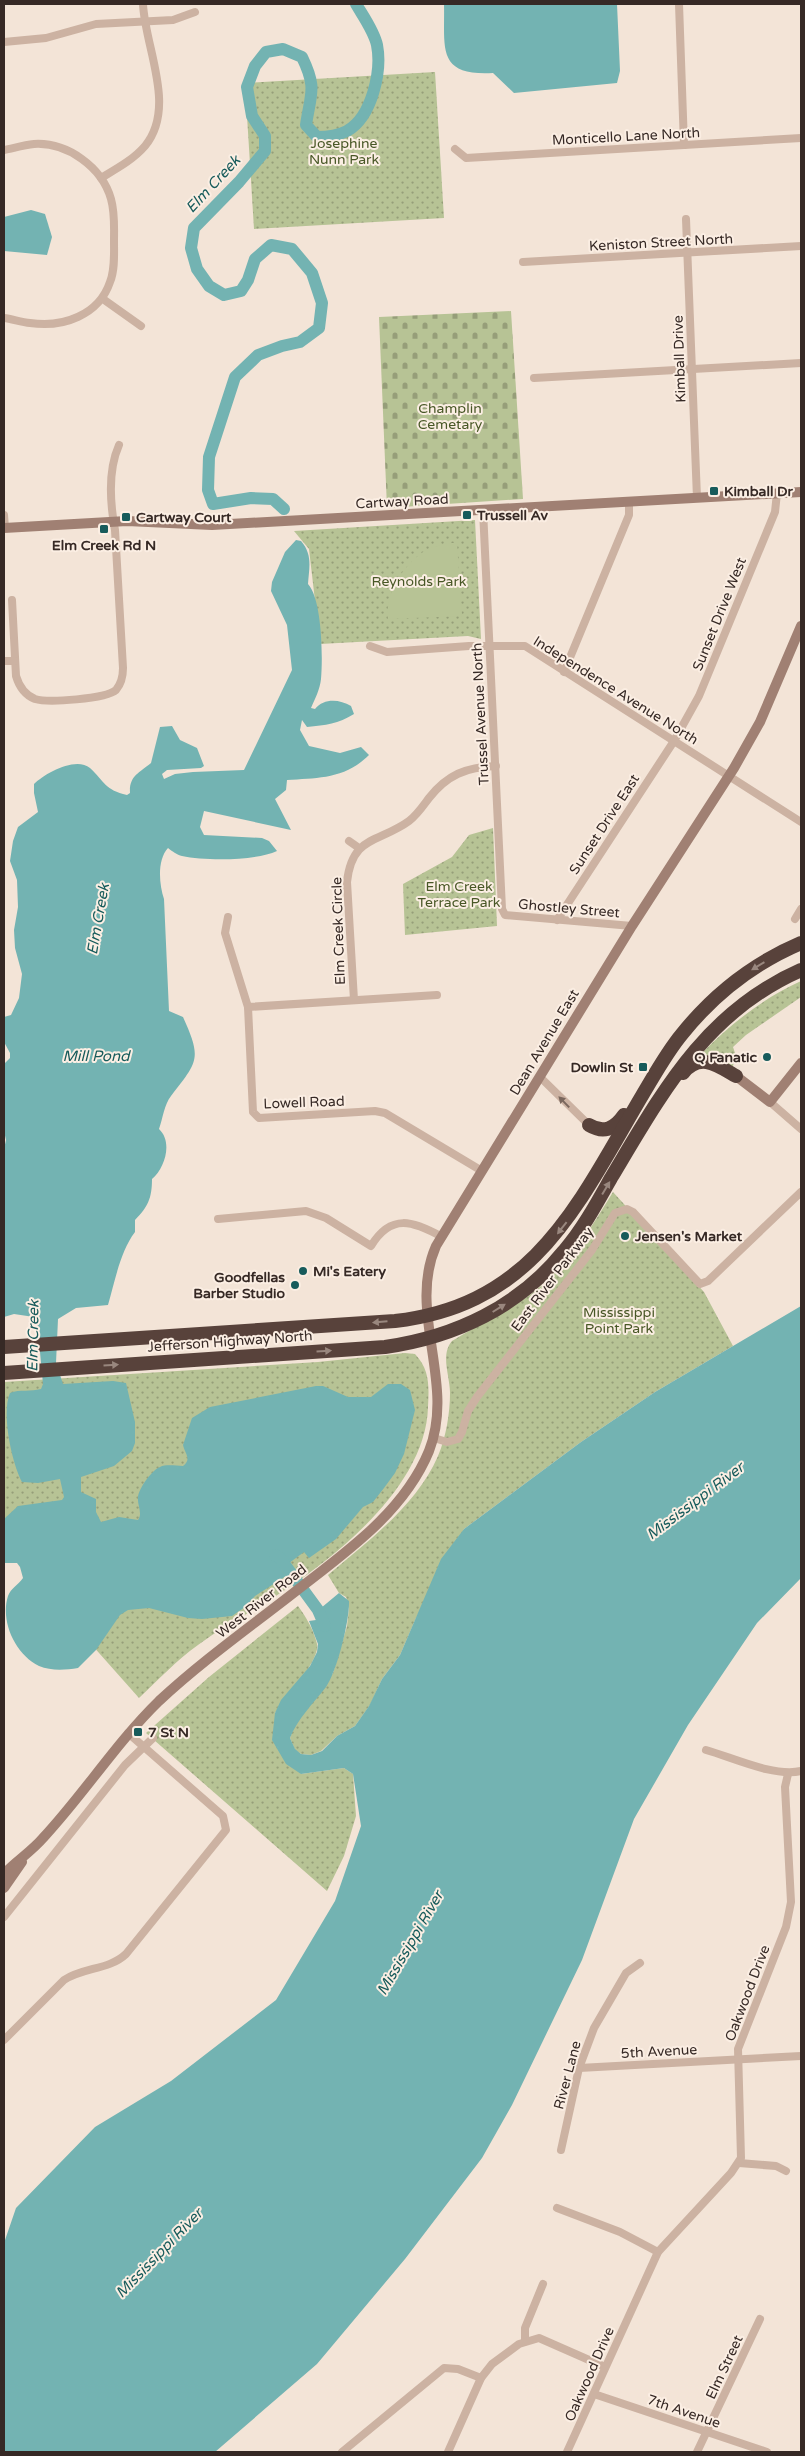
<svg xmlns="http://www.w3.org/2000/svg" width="805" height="2456" font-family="'Varela Round',sans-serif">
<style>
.green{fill:url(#green-dots)}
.cemetery{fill:url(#cemetery-stones)}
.pitch{fill:#b7c395}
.water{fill:#73b3b2}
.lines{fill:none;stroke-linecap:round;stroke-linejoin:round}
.river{stroke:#73b3b2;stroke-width:12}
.street{stroke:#ccb2a2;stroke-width:8}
.secondary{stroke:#a08073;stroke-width:10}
.highway{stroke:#58423b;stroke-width:14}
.oneway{fill:#99877e}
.oneway2{fill:#7a675d}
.poi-dot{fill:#175b5b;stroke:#fbeee3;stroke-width:2}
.labels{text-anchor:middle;stroke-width:4;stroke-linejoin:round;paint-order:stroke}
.street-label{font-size:14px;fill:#362925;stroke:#fbeee3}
.park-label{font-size:14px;fill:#485726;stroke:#fbeee3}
.poi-label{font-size:14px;font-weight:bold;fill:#362925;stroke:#fbeee3;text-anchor:start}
.water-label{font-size:15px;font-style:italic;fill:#175b5b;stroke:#fbeee3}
</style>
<defs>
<pattern id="green-dots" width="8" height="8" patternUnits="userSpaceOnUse" patternTransform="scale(1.25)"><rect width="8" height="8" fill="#b7c395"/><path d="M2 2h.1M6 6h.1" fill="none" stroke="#969e79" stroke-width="1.8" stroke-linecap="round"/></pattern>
<pattern id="cemetery-stones" width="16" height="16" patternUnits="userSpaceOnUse" patternTransform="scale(1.25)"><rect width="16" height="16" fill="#b7c395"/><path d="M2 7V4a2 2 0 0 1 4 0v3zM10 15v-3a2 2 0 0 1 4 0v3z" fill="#969e79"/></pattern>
</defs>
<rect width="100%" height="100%" fill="#f3e4d7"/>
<!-- green -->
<g class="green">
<path d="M435,72L444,218L254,229L245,83Z"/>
<path d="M475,520L481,639L468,636L320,644L309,549L294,531Z"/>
<path d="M493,828L497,926L405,935L403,884L452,857L469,835Z"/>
<path d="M801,981V997L746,1035L733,1047L736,1056L732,1069L720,1060L702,1053C732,1023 762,999 801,981Z"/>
<path d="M613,1192L704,1292L733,1346L655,1392L581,1442L464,1529L416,1618L400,1655L382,1679L370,1705L355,1726L337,1736L321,1751L311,1755L301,1754L295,1750L290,1738L295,1724L333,1673L347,1626L349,1608L346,1597L339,1593L328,1575C368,1541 417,1505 438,1456C446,1437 450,1413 450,1393C450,1376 440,1355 452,1341C479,1324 509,1311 535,1291C568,1265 591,1228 613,1192Z"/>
<path d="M405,1353L415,1354C430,1370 429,1386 428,1407C426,1484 341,1553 282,1592C255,1610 225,1625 198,1645C177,1660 158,1680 139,1698L4,1546V1382L318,1362Z"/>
<path d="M298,1606C306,1617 314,1630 317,1644C321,1659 285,1699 275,1713L301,1774L344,1768L353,1774L356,1816L344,1856L327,1891L146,1733L209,1677Z"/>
</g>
<!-- cemetery -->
<path class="cemetery" d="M511,311L523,499L387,508L379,317Z"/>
<!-- pitch -->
<path class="pitch" d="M450,543H457L462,616L388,619C385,593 402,567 423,552C430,547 441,545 450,543Z"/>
<!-- water -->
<g class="water">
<path d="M444,4H617L620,71L617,83L514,93L493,73C436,76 445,48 444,4Z"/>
<path d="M31,210L45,214L52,237L47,255L4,251V217Z"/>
<path d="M296,540L301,541C313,555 309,568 308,584C322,599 323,657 321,679C320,689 315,699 311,708L315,709C324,698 339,699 351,706L354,714C338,724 326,725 307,727L302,720L300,730L309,746L340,753L361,747L369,755C345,779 318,778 287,780L286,790L275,799L291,830L204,811L200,827L204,835L262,838L269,841L277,851C255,861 206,861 182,856C177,855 172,851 168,848C157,860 159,884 164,899L169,1011L183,1017C202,1059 198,1061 171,1096C164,1105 163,1118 159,1129C173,1142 165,1168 152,1179C152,1198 148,1207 135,1220V1232C120,1252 115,1281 108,1305L76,1308L58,1319L56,1363L63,1384L113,1381L126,1383L135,1422V1443L132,1451L114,1466L81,1477V1492L96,1499V1512L101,1522L119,1517L138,1520C143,1513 137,1505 138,1497C139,1488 152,1470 160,1467C166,1464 176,1466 183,1466C192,1459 185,1454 183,1445L192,1418L210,1407L316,1386H323L348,1397H371L388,1384H401L410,1390L415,1410L404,1454L395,1473L384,1488L373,1502L363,1507L336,1539L309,1558L304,1552L281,1569L286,1576L255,1596L245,1607L232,1616L202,1619L188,1618L149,1608L128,1610L120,1615L96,1650L78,1668C65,1670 51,1671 39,1666C15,1654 0,1621 8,1596C11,1588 18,1585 23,1578L20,1567L17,1563H4V1519L18,1506L62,1500L64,1497L60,1479L38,1483L22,1482C12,1463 1,1413 10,1393C20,1389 31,1392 41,1389L43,1384L37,1320L34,1317L14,1314L4,1317V1149L6,1140L4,1131V1064L10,1058V1053L4,1042V1017L11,1015L19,998L22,974L15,948L14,930L18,907L17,880L10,861L13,841L18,827L38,812L34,793V784C45,773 76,756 90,768C105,782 105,790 127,795L130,793C129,776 139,773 151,763L160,727L172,726L180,740L197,748L204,766L201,768L167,770L162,774L164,779L175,774L193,772L244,770L292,670L287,625L271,591L272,582L285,552Z"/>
<path d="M801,1306V1578L757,1623L688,1725L634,1819L582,1960L512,2105L482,2158L405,2259L317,2364L215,2452H4V2243L16,2208L95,2127L171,2081L276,2000L335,1901L361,1826L353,1774L344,1768L301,1774L286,1764L272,1740L275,1713L281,1700L310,1666L317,1652L318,1644L309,1621L316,1620L315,1613L339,1593L349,1601C350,1619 337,1672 326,1687C313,1704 298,1718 290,1738L295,1749L301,1754L311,1755L322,1751L337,1736L355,1726L369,1706L382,1679L400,1655L441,1559L464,1529L581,1442L655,1392Z"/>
</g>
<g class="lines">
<!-- river -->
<g class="river">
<path d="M284,509L273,499L251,498L213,504L208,490L209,457L235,377L258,355L282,346L300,342L319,328L322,303L312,273L292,249L271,245L255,259L248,280L241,291L224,295L209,286L197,269L191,248L194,228L239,182L265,151V136L252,116L247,87L255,66L266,52L283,49L302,57C317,88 311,92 306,125L317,137C327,137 337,136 347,131C372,117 382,71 377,45C374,31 363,16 356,4"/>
<path d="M275,1555L280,1558L318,1610L325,1626"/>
</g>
<!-- street -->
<g class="street">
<path d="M679,4L684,145"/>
<path d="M4,42L46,38L96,24L173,20L195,12"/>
<path d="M455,149L466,158L801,138"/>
<path d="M4,150C14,148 24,145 34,144C67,142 102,167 111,199C115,213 114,227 114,241C114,254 115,270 110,282C99,315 63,328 30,323C21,322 12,319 4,318"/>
<path d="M101,178C116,169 133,160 145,146C177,107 145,48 143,4"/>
<path d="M686,219L697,498"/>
<path d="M523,262L801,246"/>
<path d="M103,299L141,326"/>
<path d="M534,378L801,363"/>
<path d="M483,510L502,909L505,915L632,926"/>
<path d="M4,515L5,528"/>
<path d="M12,600L16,676C19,686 25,695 35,699C48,703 106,699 116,690C121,684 123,675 123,668L115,530C110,503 108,470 119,445"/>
<path d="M370,646L387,652L469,646H525L801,822"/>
<path d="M4,661H15"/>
<path d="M564,672L629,515V501"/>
<path d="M349,841L359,848"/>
<path d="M228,917L225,933L248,1007L253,1112L259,1118L375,1111L385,1113L482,1171"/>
<path d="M795,919L801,909"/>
<path d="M557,920L674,741L699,696L775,512L777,493"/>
<path d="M354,1000L347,882C352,835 379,843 409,821C417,815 423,806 429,798C447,775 466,767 496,766"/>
<path d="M248,1007L437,995"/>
<path d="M540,1077L589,1125"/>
<path d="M770,1102L801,1129"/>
<path d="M218,1219L306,1211L326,1218L371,1246C391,1213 413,1221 442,1237"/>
<path d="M434,1438L447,1442L458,1439L462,1432L468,1411L477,1397L592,1250L615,1213L627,1209L633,1212L700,1284L708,1281L801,1192"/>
<path d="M706,1750C734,1758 773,1777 801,1771"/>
<path d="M4,1917L125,1765L153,1738"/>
<path d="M4,2040L64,1980C84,1967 109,1970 126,1954L226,1830L223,1816L128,1733"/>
<path d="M579,2068L801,2056"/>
<path d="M561,2150L579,2068L594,2028L626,1973L640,1963"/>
<path d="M739,2163L776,2166L786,2171"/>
<path d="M557,2208L620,2232L658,2252"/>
<path d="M525,2340V2328L543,2284"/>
<path d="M594,2394L767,2452"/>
<path d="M342,2452L444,2368L458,2369L481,2378"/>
<path d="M448,2452L481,2378L492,2364L519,2344L539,2338L605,2367"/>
<path d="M567,2452L658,2252L731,2173L741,2158L738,2049L786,1927L791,1902L785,1787L788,1774"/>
<path d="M697,2452L760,2319"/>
</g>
<!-- secondary -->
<g class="secondary">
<path d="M4,528L127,521L212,525L801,492"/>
<path d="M736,1076L770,1102L801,1063"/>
<path d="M4,1874C16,1861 31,1852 43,1838C84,1794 116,1743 159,1701C202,1661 250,1627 296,1591C346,1552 404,1512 429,1451C456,1383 407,1312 436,1246L632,926L734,768L760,722L801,626"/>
<path d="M4,1888L22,1862"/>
</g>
<!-- highway -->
<g class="highway">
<path d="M683,1073C700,1052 717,1065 736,1076"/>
<path d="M589,1125C604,1134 615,1128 624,1115"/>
<path d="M4,1347L395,1321C536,1305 579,1202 643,1094C655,1074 667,1052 682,1034C714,994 754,963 801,943"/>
<path d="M4,1373L385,1347C455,1337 519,1307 564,1251C583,1229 597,1203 611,1178C662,1093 705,1012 801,970"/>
</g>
</g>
<!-- one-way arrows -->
<defs><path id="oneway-solid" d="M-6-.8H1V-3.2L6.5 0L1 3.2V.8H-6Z" transform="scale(1.25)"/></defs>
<g class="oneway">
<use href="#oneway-solid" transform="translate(758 966) rotate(149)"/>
<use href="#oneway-solid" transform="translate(606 1188) rotate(-59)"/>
<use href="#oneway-solid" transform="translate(562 1228) rotate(128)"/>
<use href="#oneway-solid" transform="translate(499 1308) rotate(-32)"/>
<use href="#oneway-solid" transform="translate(380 1322) rotate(175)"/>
<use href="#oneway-solid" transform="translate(324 1351) rotate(-4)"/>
<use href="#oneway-solid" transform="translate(111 1365) rotate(-4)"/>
</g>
<use class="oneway2" href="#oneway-solid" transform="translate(564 1102) rotate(-134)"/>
<!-- markers -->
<g class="poi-dot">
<rect x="709" y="486" width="10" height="10" rx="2.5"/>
<rect x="462" y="510" width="10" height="10" rx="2.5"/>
<rect x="121" y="512" width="10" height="10" rx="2.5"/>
<rect x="99" y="524" width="10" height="10" rx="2.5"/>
<circle cx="767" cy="1057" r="5"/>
<rect x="638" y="1062" width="10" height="10" rx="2.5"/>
<circle cx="625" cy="1236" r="5"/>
<circle cx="303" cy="1271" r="5"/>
<circle cx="295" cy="1285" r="5"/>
<rect x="133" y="1727" width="10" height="10" rx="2.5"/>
</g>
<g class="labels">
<!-- street labels -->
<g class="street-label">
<text transform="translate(626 136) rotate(-3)" y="5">Monticello Lane North</text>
<text transform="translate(661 242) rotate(-3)" y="5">Keniston Street North</text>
<text transform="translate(679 359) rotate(-92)" y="5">Kimball Drive</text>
<text transform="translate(402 501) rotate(-3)" y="5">Cartway Road</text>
<text transform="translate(719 614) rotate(-68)" y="5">Sunset Drive West</text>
<text transform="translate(616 690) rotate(32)" y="5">Independence Avenue North</text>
<text transform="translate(480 714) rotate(-93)" y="5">Trussel Avenue North</text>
<text transform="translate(604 824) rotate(-57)" y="5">Sunset Drive East</text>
<text transform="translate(569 908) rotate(5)" y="5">Ghostley Street</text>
<text transform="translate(338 931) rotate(-92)" y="5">Elm Creek Circle</text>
<text transform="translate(544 1042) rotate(-59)" y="5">Dean Avenue East</text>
<text transform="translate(304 1102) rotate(-2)" y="5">Lowell Road</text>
<text transform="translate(552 1279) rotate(-53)" y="5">East River Parkway</text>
<text transform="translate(230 1341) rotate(-4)" y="5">Jefferson Highway North</text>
<text transform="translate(261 1601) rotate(-38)" y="5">West River Road</text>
<text transform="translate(747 1993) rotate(-69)" y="5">Oakwood Drive</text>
<text transform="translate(659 2051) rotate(-3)" y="5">5th Avenue</text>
<text transform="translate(567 2075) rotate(-75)" y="5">River Lane</text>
<text transform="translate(724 2367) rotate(-65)" y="5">Elm Street</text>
<text transform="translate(589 2374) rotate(-66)" y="5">Oakwood Drive</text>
<text transform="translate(684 2411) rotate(19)" y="5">7th Avenue</text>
</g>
<!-- park labels -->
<g class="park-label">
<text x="344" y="148">Josephine<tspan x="344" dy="16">Nunn Park</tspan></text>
<text x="450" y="413">Champlin<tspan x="450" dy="16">Cemetary</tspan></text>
<text x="419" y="586">Reynolds Park</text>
<text x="459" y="891">Elm Creek<tspan x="459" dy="16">Terrace Park</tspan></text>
<text x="619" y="1317">Mississippi<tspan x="619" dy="16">Point Park</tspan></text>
</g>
<!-- poi labels -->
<g class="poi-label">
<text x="724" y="496">Kimball Dr</text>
<text x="477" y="520">Trussell Av</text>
<text x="136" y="522">Cartway Court</text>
<text x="104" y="550" text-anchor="middle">Elm Creek Rd N</text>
<text x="757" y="1062" text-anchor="end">Q Fanatic</text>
<text x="633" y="1072" text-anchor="end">Dowlin St</text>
<text x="635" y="1241">Jensen's Market</text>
<text x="313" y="1276">Mi's Eatery</text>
<text x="285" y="1282" text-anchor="end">Goodfellas<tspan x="285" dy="16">Barber Studio</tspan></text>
<text x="148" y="1737">7 St N</text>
</g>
<!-- water labels -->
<g class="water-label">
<text transform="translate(213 184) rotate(-47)" y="5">Elm Creek</text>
<text transform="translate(98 919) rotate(-80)" y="5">Elm Creek</text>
<text x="96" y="1061">Mill Pond</text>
<text transform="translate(33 1336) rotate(-89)" y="5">Elm Creek</text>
<text transform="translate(695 1501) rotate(-37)" y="5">Mississippi River</text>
<text transform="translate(410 1943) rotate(-60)" y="5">Mississippi River</text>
<text transform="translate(159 2253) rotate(-46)" y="5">Mississippi River</text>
</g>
</g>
<!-- border -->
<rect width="805" height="2456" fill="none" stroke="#362925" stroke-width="10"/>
</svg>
